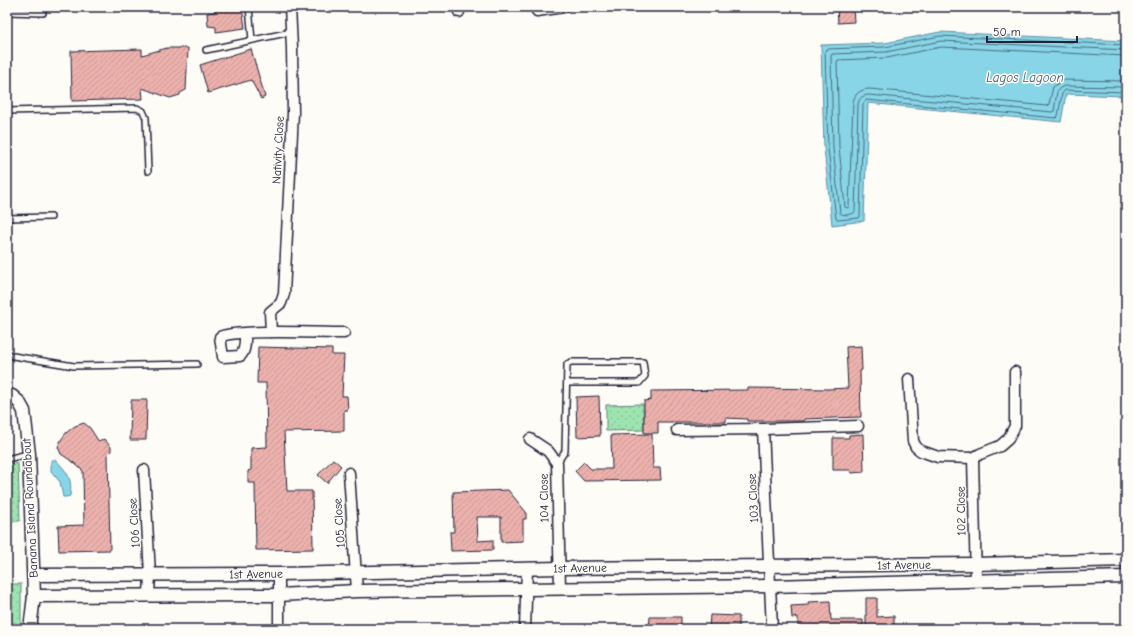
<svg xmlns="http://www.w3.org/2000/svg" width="1133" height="636" font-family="'Comic Neue',sans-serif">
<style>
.grass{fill:url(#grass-dots);stroke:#608376}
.water{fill:#87d5e6;stroke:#5f8da2}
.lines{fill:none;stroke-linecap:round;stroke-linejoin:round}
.shore{stroke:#4a6a7f;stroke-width:1}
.building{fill:url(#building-hatch);stroke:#22223b}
.service-casing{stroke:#22223b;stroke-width:8}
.minor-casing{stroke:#22223b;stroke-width:13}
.tertiary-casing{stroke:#22223b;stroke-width:15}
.service{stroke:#fdfcf7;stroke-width:5}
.minor{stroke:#fdfcf7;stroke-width:10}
.tertiary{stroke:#fdfcf7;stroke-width:12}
.labels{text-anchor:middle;stroke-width:3;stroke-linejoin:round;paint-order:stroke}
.street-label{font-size:12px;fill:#22223b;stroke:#fdfcf7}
.water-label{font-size:13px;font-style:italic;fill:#40586e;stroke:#fdfcf7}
</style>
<defs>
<pattern id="grass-dots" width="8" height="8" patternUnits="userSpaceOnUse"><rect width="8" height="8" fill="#9ee4b0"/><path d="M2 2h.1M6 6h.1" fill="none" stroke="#88c398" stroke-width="1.8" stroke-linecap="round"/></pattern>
<pattern id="building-hatch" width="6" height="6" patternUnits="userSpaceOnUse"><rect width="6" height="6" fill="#ecb1ac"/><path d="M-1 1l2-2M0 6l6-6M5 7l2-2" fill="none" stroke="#ca9895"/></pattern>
</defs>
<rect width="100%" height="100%" fill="#fdfcf7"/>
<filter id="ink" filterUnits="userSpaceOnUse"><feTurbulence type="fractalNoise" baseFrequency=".025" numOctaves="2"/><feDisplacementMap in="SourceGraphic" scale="8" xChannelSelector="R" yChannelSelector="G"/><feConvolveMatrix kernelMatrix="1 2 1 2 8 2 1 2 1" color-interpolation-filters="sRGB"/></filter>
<g filter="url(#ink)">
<!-- grass -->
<g class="grass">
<path d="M643,404L644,430L606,431V405Z"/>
<path d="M7,463L18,464L20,521H7Z"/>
<rect x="7" y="584" width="14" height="45"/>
</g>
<!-- water -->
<g class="water">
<path d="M940,32L1126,41V96L1066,94L1061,122L868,103L864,221L832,225L824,148L821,45L885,43Z"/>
<path d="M51,460H56C67,472 73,478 70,496L66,497H63L60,482L51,471Z"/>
</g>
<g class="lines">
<!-- shore -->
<g class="shore">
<path d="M1126,45L940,36L885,47L826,49L825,51L828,148L836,219L838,220L859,218L860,216L863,104L866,100L1056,118L1058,116L1062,94L1065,90L1126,92"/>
<path d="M1126,50L941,41L886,52L832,54L831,56L833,148L840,213C843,216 852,215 855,212L858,104C859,98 863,95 869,95L1052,112L1054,111L1057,92L1060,88L1064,86L1126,87"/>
<path d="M1126,56L941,47L887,58L838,60L837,62L839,147L845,207L848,208L849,206L853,102C855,93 861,89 870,89L1047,106L1049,104L1053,87L1062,80L1126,81"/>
</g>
</g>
<!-- building -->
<g class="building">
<path d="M214,7H242L245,28L216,32V27L208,26L207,13L215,12Z"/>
<path d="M837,7H853L854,22L838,23Z"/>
<path d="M167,48H188L186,90L180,93V95L170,98L142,88L143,99L72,101L71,51L142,49V55Z"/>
<path d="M251,49L265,97L261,99L251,80L208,93L200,65Z"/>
<path d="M861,346L862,370L860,371L861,417L804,419V421H747V419L726,418V422H658V433H644V401L651,400V391L748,390V388L828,389L848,388L846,347Z"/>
<path d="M258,347L332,349V355H344L342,396H347L348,410H344V431L284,432L287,491H312L313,549L256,550L255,483H248V471L251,470V448L267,447L266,383H257Z"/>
<path d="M599,396L600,436L577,437L576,397Z"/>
<path d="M131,400H147L146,440H130Z"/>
<path d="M84,423L90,428L99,442L104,439L111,447V451L108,454L110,550L59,551L58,526L84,525L83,471L73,462L61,454L58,447L61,440L66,433L75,426Z"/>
<path d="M652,434L653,468H660L661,480L584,481L575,471L584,462L591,469H612L611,435Z"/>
<path d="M863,434L864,472L852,473L850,470H833V438H849V435Z"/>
<path d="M333,459L341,466L327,483L318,475Z"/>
<path d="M508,490L526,512V519H523V541L501,542V517H477L478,541L493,540V550L451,551L450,532H454L453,492Z"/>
<path d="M866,598H877V617L894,616V629H866Z"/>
<path d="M830,601L831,620H863V629H798V617L792,618L791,606L809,605L808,602Z"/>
<path d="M710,615L739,616V629H709Z"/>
<path d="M650,617H681V629H649Z"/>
</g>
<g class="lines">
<!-- service casing -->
<g class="service-casing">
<g id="service">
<path d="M249,7L252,40"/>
<path d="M7,12L43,13"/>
<path d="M206,50L291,32"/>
<path d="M7,111L137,108L143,111L146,118L148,171"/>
<path d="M7,218L51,217"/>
<path d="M7,355L74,366L197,364"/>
<path d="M7,459L28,454"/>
<path d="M557,463L565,451L567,364L571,362H643L645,376L639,383H567"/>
</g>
</g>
<!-- minor casing -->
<g class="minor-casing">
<g id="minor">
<path d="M459,7V12"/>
<path d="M537,11L564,7"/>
<path d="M271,332L270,312L281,303L284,294L293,113L292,48L290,7"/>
<path d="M245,333C245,341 246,351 240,356L223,357L220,337C231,329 325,333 344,333"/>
<path d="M909,379L913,441L916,447L921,451L938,457L973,458L980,454L1000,446L1008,439L1015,426V372"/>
<path d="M763,429L772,629"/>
<path d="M677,430L763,429L858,426"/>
<path d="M530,439L548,451L557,463L560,588"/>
<path d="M973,458L976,581"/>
<path d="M144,470L150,574L149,595"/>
<path d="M349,473L357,591"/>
<path d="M279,629V574"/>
<path d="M525,629L527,569"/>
</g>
</g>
<!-- tertiary casing -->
<g class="tertiary-casing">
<g id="tertiary">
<path d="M7,394L12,396L19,402L24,411L29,454L34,596L30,629"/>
<path d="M34,575L279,574L559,568L975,564L1126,560"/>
<path d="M34,596L278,595L357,591L770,586L1126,577"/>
</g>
</g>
<!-- service -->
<use href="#service" class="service"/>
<!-- minor -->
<use href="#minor" class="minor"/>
<!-- tertiary -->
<use href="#tertiary" class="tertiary"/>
</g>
</g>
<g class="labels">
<!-- street labels -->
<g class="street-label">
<text transform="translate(278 150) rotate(-87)" y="4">Nativity Close</text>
<text transform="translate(544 498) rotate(-91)" y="4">104 Close</text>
<text transform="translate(753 498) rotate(-93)" y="4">103 Close</text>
<text transform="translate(30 508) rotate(-93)" y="4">Banana Island Roundabout</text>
<text transform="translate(961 511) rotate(-91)" y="4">102 Close</text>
<text transform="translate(134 523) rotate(-94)" y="4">106 Close</text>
<text transform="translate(339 523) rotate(-94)" y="4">105 Close</text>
<text transform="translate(904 565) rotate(-1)" y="4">1st Avenue</text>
<text transform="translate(580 568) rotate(-1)" y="4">1st Avenue</text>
<text transform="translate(256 574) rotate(-1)" y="4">1st Avenue</text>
</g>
<!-- water labels -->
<g class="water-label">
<text x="1025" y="82">Lagos Lagoon</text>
</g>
</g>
<!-- margin -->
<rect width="1133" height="636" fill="none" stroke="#fdfcf7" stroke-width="24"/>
<rect x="12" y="12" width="1109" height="612" fill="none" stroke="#22223b" stroke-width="1.5" filter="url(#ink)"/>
<!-- scale -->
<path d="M987 36v6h90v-6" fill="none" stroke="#22223b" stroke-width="2"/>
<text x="993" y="36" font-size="12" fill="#22223b" stroke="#fdfcf7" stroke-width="3" paint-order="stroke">50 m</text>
</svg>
